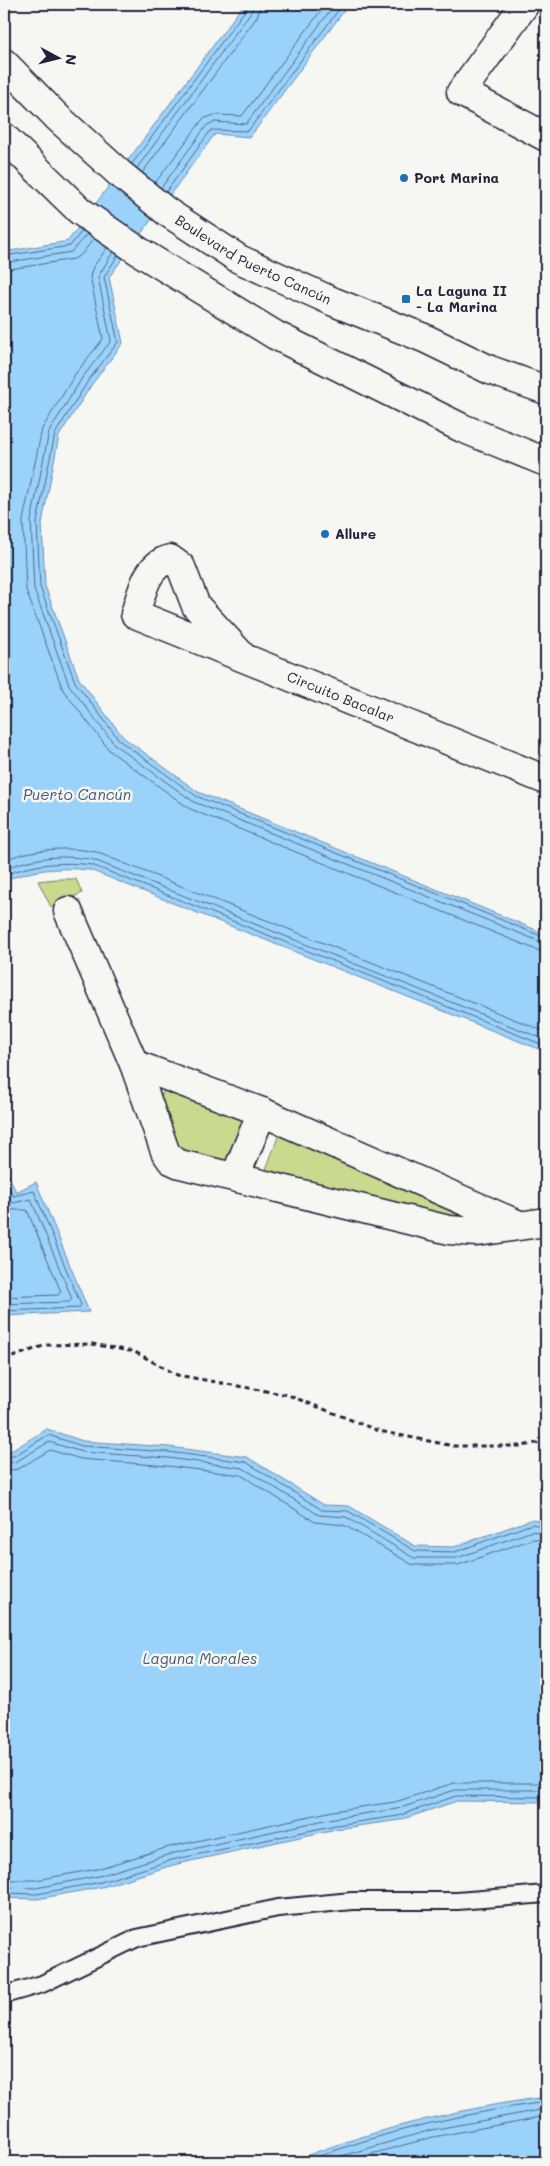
<svg xmlns="http://www.w3.org/2000/svg" width="550" height="2166" font-family="Mali,sans-serif">
<style>
.green{fill:#c7da8e;stroke:#747e64}
.water{fill:#9bd2fa;stroke:#6b8cae}
.lines{fill:none;stroke-linecap:round;stroke-linejoin:round}
.shore{stroke:#526887;stroke-width:1}
.service-casing{stroke:#22223b;stroke-width:20}
.minor-casing{stroke:#22223b;stroke-width:31}
.tertiary-casing{stroke:#22223b;stroke-width:31}
.path{stroke:#22223b;stroke-width:3;stroke-dasharray:5 4;stroke-linecap:butt}
.service{stroke:#f6f6f2;stroke-width:16}
.minor{stroke:#f6f6f2;stroke-width:28}
.tertiary{stroke:#f6f6f2;stroke-width:28}
.poi-dot{fill:#1f6fb2;stroke:#f6f6f2;stroke-width:2}
.labels{text-anchor:middle;stroke-width:5;stroke-linejoin:round;paint-order:stroke}
.poi-label{font-size:14px;font-weight:bold;fill:#22223b;stroke:#f6f6f2;text-anchor:start}
.street-label{font-size:14px;fill:#22223b;stroke:#f6f6f2}
.water-label{font-size:15px;font-style:italic;fill:#465774;stroke:#f6f6f2}
</style>
<rect width="100%" height="100%" fill="#f6f6f2"/>
<filter id="ink" filterUnits="userSpaceOnUse"><feTurbulence type="fractalNoise" baseFrequency=".02" numOctaves="2"/><feDisplacementMap in="SourceGraphic" scale="10" xChannelSelector="R" yChannelSelector="G"/><feConvolveMatrix kernelMatrix="1 2 1 2 8 2 1 2 1" color-interpolation-filters="sRGB"/></filter>
<g filter="url(#ink)">
<!-- green -->
<g class="green">
<path d="M57,879H76L82,893L51,907L38,881Z"/>
<path d="M166,1088L244,1120L231,1156L226,1161L177,1152L159,1099Z"/>
<path d="M281,1129L464,1211L460,1216L455,1218L265,1172Z"/>
</g>
<!-- water -->
<g class="water">
<path d="M244,4H349L250,137L215,134L109,277L123,343L92,384L59,436L42,523L45,586L79,679L123,737L198,792L546,934V1052L90,870C59,867 33,869 4,881V252L68,241Z"/>
<path d="M4,1165L16,1192L36,1182L89,1312L4,1316Z"/>
<path d="M47,1429L83,1441L169,1447L247,1457L324,1505L349,1506L415,1546L454,1547L533,1519L546,1523V1802L457,1801L400,1820L336,1829L173,1865L102,1887L37,1899L4,1898V1453L11,1451Z"/>
<path d="M546,2097V2162H290C371,2130 460,2108 546,2097Z"/>
</g>
<g class="lines">
<!-- shore -->
<g class="shore">
<path d="M132,164L246,9L247,4"/>
<path d="M137,168L251,12L254,4"/>
<path d="M142,173L257,17L261,4"/>
<path d="M155,183L203,119L214,115L242,116L326,4"/>
<path d="M161,188L207,125L215,122L246,124L335,4"/>
<path d="M166,192L211,130L248,131L343,4"/>
<path d="M107,248L93,267L90,276L103,339L76,373L42,429L23,520L26,590L63,690L110,751L190,809L537,950L546,952"/>
<path d="M113,252L98,277L111,341L82,378L49,432L31,521L34,589L69,685L115,745L194,802L546,944"/>
<path d="M118,255L104,277L118,342L88,381L55,434L37,522L40,587L75,682L120,741L196,796L546,938"/>
<path d="M4,256L70,246L82,231"/>
<path d="M4,263L71,252L87,234"/>
<path d="M4,270L74,259L82,254L94,238"/>
<path d="M4,860C32,849 65,846 96,852L546,1032"/>
<path d="M4,869C33,857 63,854 94,860L546,1040"/>
<path d="M4,875C33,864 61,861 92,865L546,1046"/>
<path d="M4,1177L13,1196L34,1191L81,1305L79,1308L4,1311"/>
<path d="M4,1193L13,1203L31,1199L72,1299L69,1302L4,1304"/>
<path d="M4,1206L13,1210H27L61,1292L58,1295L4,1297"/>
<path d="M4,1457L14,1456L48,1435L82,1446L168,1452L246,1462L322,1510L348,1511L415,1551L455,1552L532,1524L546,1527"/>
<path d="M4,1464L17,1461L49,1442L82,1452L168,1458L243,1468L319,1515L346,1517L414,1558H457L532,1531L546,1534"/>
<path d="M4,1471L18,1469L50,1450L81,1459L167,1466L241,1475L315,1522L344,1525L413,1565H458L533,1539L546,1541"/>
<path d="M4,1880H36L97,1869L169,1847L333,1811L395,1802L454,1783H546"/>
<path d="M4,1887L36,1888L99,1876L170,1854L334,1818L397,1809L455,1790H546"/>
<path d="M4,1893L37,1894L101,1882L172,1860L336,1825L398,1816L456,1796L546,1797"/>
<path d="M304,2162C380,2132 465,2113 546,2102"/>
<path d="M321,2162L431,2130L546,2109"/>
<path d="M342,2162L433,2137L546,2116"/>
</g>
<!-- service casing -->
<g class="service-casing">
<path id="service" d="M4,1995L42,1984L137,1938L278,1908L352,1901H457L546,1894"/>
</g>
<!-- minor casing -->
<g class="minor-casing">
<g id="minor">
<path d="M525,4L461,92L546,137"/>
<path id="s1" d="M243,657L196,606L181,567L170,559C146,565 142,593 135,614L546,780"/>
<path d="M68,911L134,1064L165,1151L171,1160L180,1164L449,1230L477,1232L546,1222"/>
<path d="M134,1064L262,1112L517,1224"/>
<path d="M235,1177L262,1112"/>
</g>
</g>
<!-- tertiary casing -->
<g class="tertiary-casing">
<g id="tertiary">
<path id="s2" d="M4,63L57,117L119,173L167,212L239,259L334,302L424,338L490,370L546,390"/>
<path d="M4,137L80,211L140,252L275,335L462,428L546,462"/>
</g>
</g>
<!-- path -->
<path class="path" d="M4,1360L46,1345L92,1344L135,1352L177,1375L288,1395L379,1431L454,1446H522L546,1441"/>
<!-- service -->
<use href="#service" class="service"/>
<!-- minor -->
<use href="#minor" class="minor"/>
<!-- tertiary -->
<use href="#tertiary" class="tertiary"/>
</g>
</g>
<!-- markers -->
<g class="poi-dot">
<circle cx="404" cy="178" r="5"/>
<rect x="401" y="294" width="10" height="10" rx="2.5"/>
<circle cx="325" cy="534" r="5"/>
</g>
<g class="labels">
<!-- poi labels -->
<g class="poi-label">
<text x="414" y="183">Port Marina</text>
<text x="416" y="296">La Laguna II<tspan x="416" dy="16">- La Marina</tspan></text>
<text x="335" y="539">Allure</text>
</g>
<!-- street labels -->
<g class="street-label">
<text dy="5" stroke="none"><textPath href="#s2" startOffset="320">Boulevard Puerto Cancún</textPath></text>
<text dy="5" stroke="none"><textPath href="#s1" startOffset="415">Circuito Bacalar</textPath></text>
</g>
<!-- water labels -->
<g class="water-label">
<text x="77" y="800">Puerto Cancún</text>
<text x="200" y="1664">Laguna Morales</text>
</g>
</g>
<!-- margin -->
<rect width="550" height="2166" fill="none" stroke="#f6f6f2" stroke-width="20"/>
<rect x="10" y="10" width="530" height="2146" fill="none" stroke="#22223b" stroke-width="2" filter="url(#ink)"/>
<!-- north arrow -->
<g transform="translate(58 58) rotate(97)" stroke="#f6f6f2" stroke-width="4" paint-order="stroke">
<path d="M0-4L9 19L0 12L-9 19Z" fill="#22223b"/>
<text y="-8" font-size="14" font-weight="bold" text-anchor="middle" fill="#22223b">N</text>
</g>
</svg>
